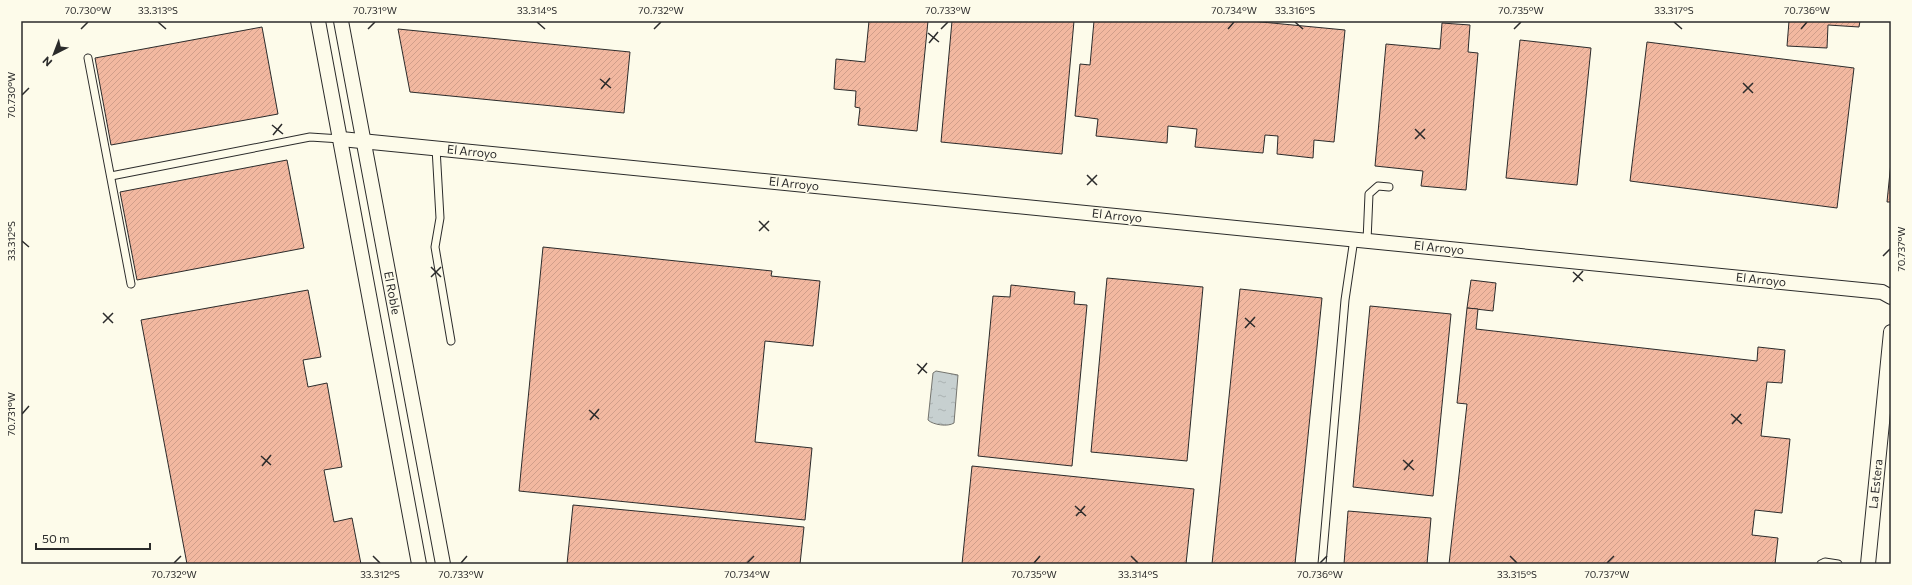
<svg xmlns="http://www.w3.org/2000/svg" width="1912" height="585" font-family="Commissioner,sans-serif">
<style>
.water{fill:url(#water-ripples);stroke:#74746e}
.building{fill:url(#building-hatch);stroke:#2b2b2b}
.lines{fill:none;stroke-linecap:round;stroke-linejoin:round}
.service-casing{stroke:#2b2b2b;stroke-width:9}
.minor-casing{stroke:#2b2b2b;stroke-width:16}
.service{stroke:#fdfbea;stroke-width:7}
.minor{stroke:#fdfbea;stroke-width:14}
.ticks{fill:none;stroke:#2b2b2b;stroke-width:1.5}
.labels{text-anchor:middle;stroke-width:3;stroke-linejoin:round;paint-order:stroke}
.street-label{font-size:12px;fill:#2b2b2b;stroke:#fdfbea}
.neatline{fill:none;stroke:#2b2b2b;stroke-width:1.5}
.ticks-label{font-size:10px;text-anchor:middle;fill:#2b2b2b}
</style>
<defs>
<pattern id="water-ripples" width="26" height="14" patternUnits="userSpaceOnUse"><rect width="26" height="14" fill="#c7d0d0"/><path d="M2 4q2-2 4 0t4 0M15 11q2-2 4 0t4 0" fill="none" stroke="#abb3b3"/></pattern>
<pattern id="building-hatch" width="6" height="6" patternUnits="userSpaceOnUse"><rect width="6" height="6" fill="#f2b8a0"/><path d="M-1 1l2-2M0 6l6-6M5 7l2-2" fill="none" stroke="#d09e8a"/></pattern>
</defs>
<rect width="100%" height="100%" fill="#fdfbea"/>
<!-- water -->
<path class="water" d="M936,371L958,375L954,423C948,427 933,425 928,420L933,373Z"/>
<!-- building -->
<g class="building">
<path d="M869,21H928L917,131L858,125L860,108L855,107L856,91L834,89L836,59L865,62Z"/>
<path d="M952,21H1074L1062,154L941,142Z"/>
<path d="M1094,21H1251L1345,30L1334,142L1314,140L1313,158L1277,154L1278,136L1265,135L1263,153L1195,147L1197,129L1168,126L1167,143L1096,136L1098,119L1075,116L1080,64L1090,65Z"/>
<path d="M1789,21H1860L1859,27L1828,25L1827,48L1787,46Z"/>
<path d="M1442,23L1470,25L1468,52L1478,53L1466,190L1421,186L1423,171L1375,166L1386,44L1440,49Z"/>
<path d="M262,27L278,114L111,145L95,58Z"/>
<path d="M398,29L630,52L624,113L410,92Z"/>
<path d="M1520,40L1591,48L1577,185L1506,178Z"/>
<path d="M1647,42L1854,68L1837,208L1630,181Z"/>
<path d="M287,160L304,248L137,280L120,192Z"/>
<path d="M1891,162V202H1887Z"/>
<path d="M543,247L772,271L771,276L820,281L813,346L765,341L755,442L812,448L805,520L519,491Z"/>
<path d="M1107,278L1203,287L1187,461L1091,452Z"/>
<path d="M1471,280L1496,283L1493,311L1467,308Z"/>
<path d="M1011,285L1075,292L1074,304L1087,305L1072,466L978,456L993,296L1010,297Z"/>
<path d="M1240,289L1322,298L1295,564H1212Z"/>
<path d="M308,290L321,357L303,360L308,387L327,383L342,467L324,470L334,522L352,518L361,564H187L141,320Z"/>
<path d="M1370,306L1451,314L1433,496L1353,487Z"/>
<path d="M1467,308L1478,309L1476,329L1757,361L1758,347L1785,350L1782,383L1767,382L1761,436L1790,439L1782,513L1755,510L1752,535L1778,538L1775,564H1449L1467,404L1457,403Z"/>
<path d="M972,466L1194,489L1186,564H962Z"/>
<path d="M573,505L804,527L800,564H567Z"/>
<path d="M1348,511L1431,518L1427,564H1344Z"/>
</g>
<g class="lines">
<!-- service casing -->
<g class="service-casing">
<g id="service">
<path d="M88,58L131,284"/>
<path d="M436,148L440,218L435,247L451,341"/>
<path d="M111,176L310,137L341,139"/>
<path d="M1367,241L1369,194L1378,186L1389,187"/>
<path d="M1322,564L1345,300L1354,239"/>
<path d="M1821,564L1825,562L1838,564"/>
</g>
</g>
<!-- minor casing -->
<g class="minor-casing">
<g id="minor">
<path d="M318,21L419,564"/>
<path d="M341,21L443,564"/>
<path d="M341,139L1882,292L1891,297"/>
<path d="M1868,564L1891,332"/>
</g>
</g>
<!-- service -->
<use href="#service" class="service"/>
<!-- minor -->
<use href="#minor" class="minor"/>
</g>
<!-- ticks -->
<path class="ticks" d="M158,22L166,29M537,22L545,29M1295,22L1303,29M1674,22L1682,29M81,29L88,22M368,29L375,22M654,29L661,22M941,29L948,22M1228,29L1234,22M1514,29L1521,22M1801,29L1807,22M928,33L939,42M929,43L938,32M600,79L611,88M1743,83L1753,93M601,89L610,78M1743,93L1753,83M22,95L29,88M272,125L283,134M1415,129L1425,139M273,135L282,124M1415,139L1425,129M1087,175L1097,185M1087,185L1097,175M759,221L769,231M759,231L769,221M22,241L29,247M1883,256L1890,249M431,267L441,277M1573,272L1583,281M431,277L441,267M1573,282L1583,271M103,313L113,323M1245,318L1255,327M103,323L113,313M1245,328L1255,317M917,364L927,373M918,374L927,363M589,410L599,419M22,414L29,406M1731,414L1742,424M590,420L599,409M1732,424L1741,414M261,456L271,465M1403,460L1414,470M262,466L271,455M1404,470L1413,460M1075,506L1086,516M1076,516L1085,506M373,556L380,563M1131,556L1138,563M1510,556L1517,563M174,563L181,556M461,563L467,556M747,563L754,556M1034,563L1040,556M1320,563L1327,556M1607,563L1614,556"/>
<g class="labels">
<!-- street labels -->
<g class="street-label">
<text transform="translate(472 152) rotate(6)" y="4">El Arroyo</text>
<text transform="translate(794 184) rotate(6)" y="4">El Arroyo</text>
<text transform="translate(1117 216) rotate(6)" y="4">El Arroyo</text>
<text transform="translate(1439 248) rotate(6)" y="4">El Arroyo</text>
<text transform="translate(1761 280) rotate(6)" y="4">El Arroyo</text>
<text transform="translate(392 293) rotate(79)" y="4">El Roble</text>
<text transform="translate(1876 484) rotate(-84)" y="4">La Estera</text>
</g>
</g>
<!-- border -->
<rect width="1912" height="585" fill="none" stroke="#fdfbea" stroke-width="44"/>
<!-- north arrow -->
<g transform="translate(54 54) rotate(222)" stroke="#fdfbea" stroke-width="3" paint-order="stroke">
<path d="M0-3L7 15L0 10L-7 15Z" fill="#2b2b2b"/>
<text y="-6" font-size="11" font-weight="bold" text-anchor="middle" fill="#2b2b2b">N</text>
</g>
<!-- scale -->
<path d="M36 543v6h114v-6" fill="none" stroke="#2b2b2b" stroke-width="2"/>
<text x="42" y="543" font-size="12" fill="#2b2b2b" stroke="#fdfbea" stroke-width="3" paint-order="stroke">50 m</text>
<rect x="22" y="22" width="1868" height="541" class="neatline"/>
<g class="ticks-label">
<text x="88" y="14">70.730°W</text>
<text x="158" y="14">33.313°S</text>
<text x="375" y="14">70.731°W</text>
<text x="537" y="14">33.314°S</text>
<text x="661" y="14">70.732°W</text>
<text x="948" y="14">70.733°W</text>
<text x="1234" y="14">70.734°W</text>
<text x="1295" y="14">33.316°S</text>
<text x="1521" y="14">70.735°W</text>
<text x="1674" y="14">33.317°S</text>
<text x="1807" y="14">70.736°W</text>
<text transform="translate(11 95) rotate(-90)" y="4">70.730°W</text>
<text transform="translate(11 241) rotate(-90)" y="4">33.312°S</text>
<text transform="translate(1901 249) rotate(-90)" y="4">70.737°W</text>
<text transform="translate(11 414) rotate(-90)" y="4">70.731°W</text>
<text x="174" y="578">70.732°W</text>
<text x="380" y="578">33.312°S</text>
<text x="461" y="578">70.733°W</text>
<text x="747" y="578">70.734°W</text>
<text x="1034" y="578">70.735°W</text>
<text x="1138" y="578">33.314°S</text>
<text x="1320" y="578">70.736°W</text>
<text x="1517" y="578">33.315°S</text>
<text x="1607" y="578">70.737°W</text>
</g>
</svg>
